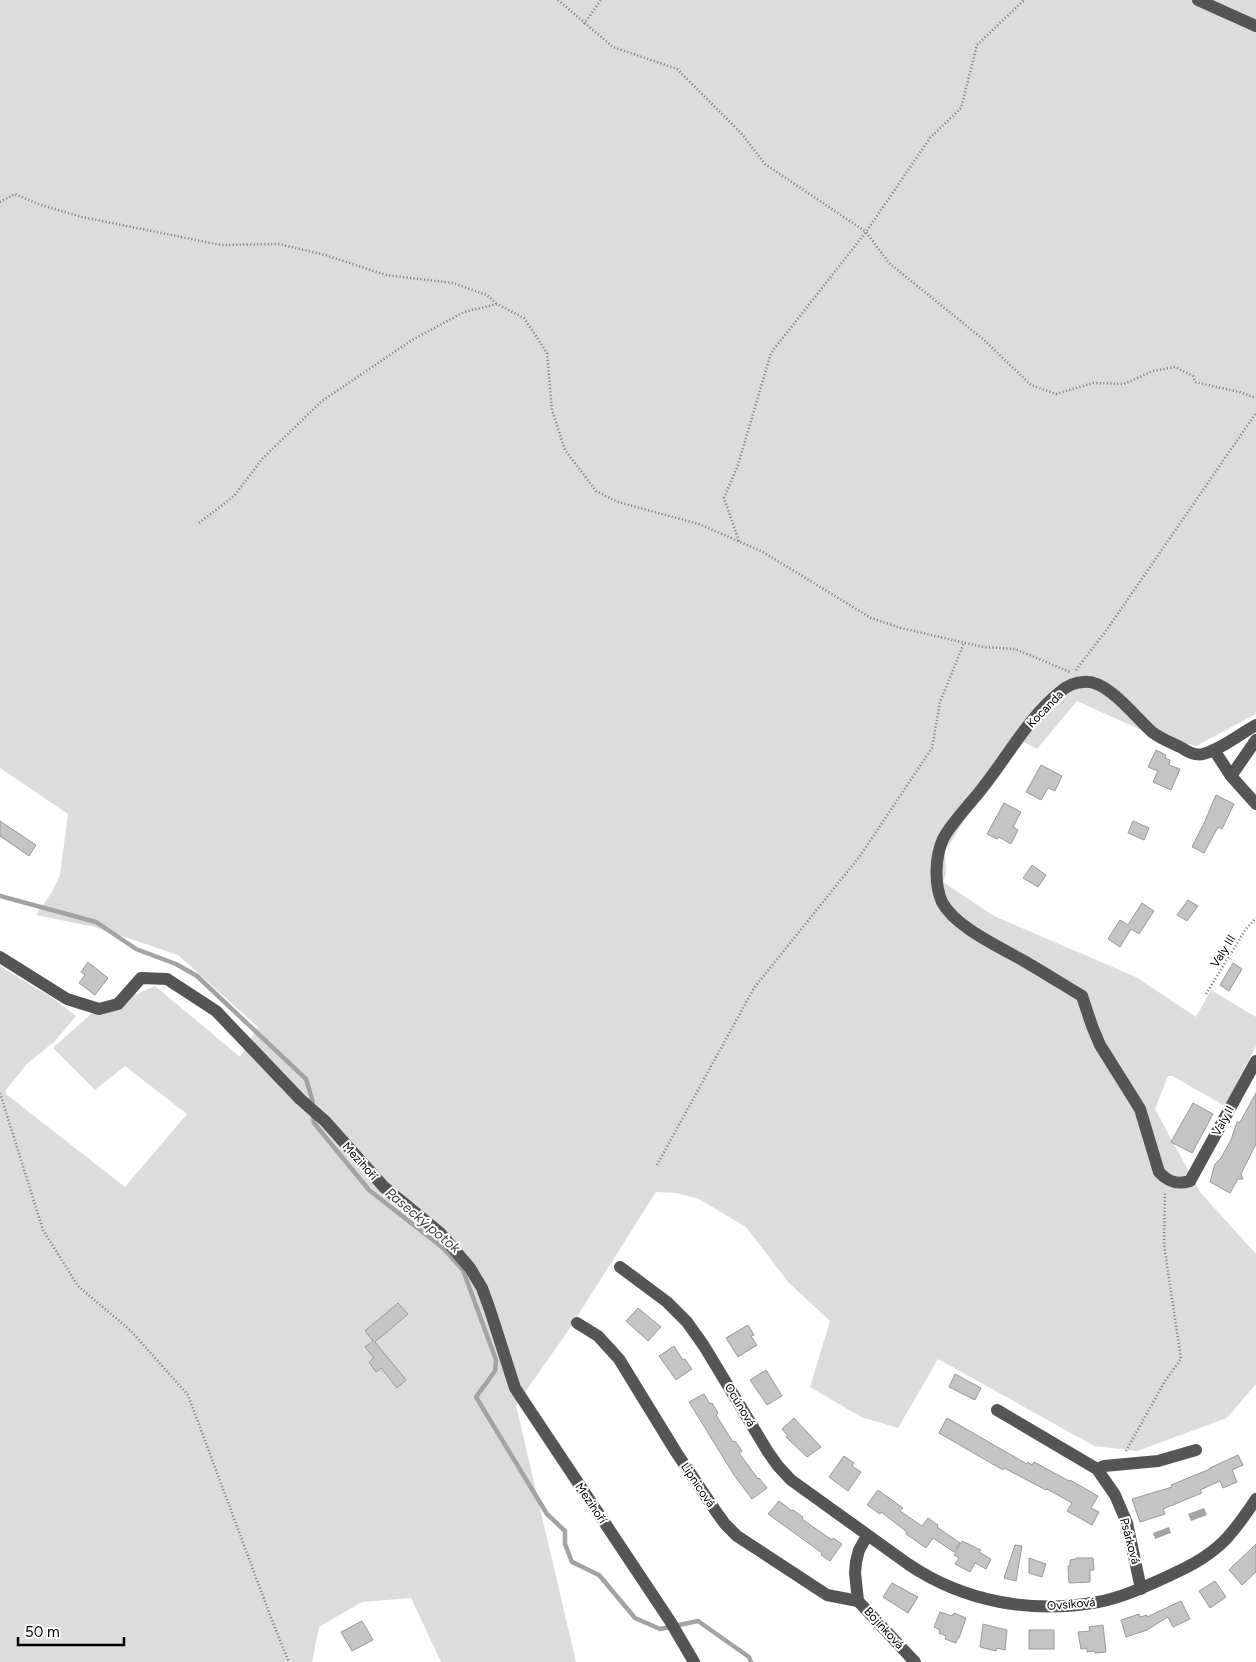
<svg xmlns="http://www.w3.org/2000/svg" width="1256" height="1662" font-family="Figtree,sans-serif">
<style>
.green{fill:#dcdcdc}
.water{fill:#a3a3a3}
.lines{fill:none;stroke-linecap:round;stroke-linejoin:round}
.stream{stroke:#a3a3a3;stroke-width:4.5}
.building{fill:#c4c4c4;stroke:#999}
.path{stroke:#777;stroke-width:2.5;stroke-dasharray:1 2.5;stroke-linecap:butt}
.minor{stroke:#555;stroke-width:12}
.labels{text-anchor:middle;stroke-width:4;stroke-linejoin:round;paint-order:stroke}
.street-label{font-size:12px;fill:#000;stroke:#fff}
.water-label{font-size:14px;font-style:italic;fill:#444;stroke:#fff}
</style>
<rect width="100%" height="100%" fill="#fff"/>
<!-- green -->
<path class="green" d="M0,0H1256V714L1196,746L1152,735L1077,701L1037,749L1021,741L985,786L945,852L946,874L943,882L994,916L1136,977L1196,1017L1211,990L1256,1017V1046L1225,1106L1172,1076H1168L1155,1109L1200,1192L1256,1254V1384L1227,1418L1137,1451L1094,1446L938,1359L898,1428L861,1417L810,1387L830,1321L789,1283L746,1227L699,1199L676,1193L656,1192L568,1331L516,1405L576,1662H441L411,1598L362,1602L319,1627L312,1662H0V966L54,999L76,1016L55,1041L27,1064L6,1090V1094L125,1187L187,1114L125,1066L95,1090L53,1048L91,1014L155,986L240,1057L258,1027L178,955L95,927L36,915L52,892L60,875L68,814L0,768Z"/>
<!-- water -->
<g class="water">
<path d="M1204,1508L1207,1515L1191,1521L1188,1514Z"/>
<path d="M1169,1527L1171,1533L1155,1539L1153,1533Z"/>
</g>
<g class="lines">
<!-- stream -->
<g class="stream">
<path d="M0,896L96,922L136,949L176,964L197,976L306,1079L312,1099L313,1107"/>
<path d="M313,1115L314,1123L369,1190L443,1248L463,1270L496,1360L495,1371L476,1397L547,1514L565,1531V1544L572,1562L599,1575L635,1618L660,1629L698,1621L749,1657L751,1662"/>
</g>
</g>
<!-- building -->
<g class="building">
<path d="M1156,750L1166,755L1165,758L1170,760L1169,765L1180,769L1171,790L1153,782L1158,771L1148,767Z"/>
<path d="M1041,765L1062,776L1055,791L1048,788L1041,800L1026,792Z"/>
<path d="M1216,795L1234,804L1222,829L1218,827L1204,853L1192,847L1205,821Z"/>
<path d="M1004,803L1021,812L1013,827L1018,830L1011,844L999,837L997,839L987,834Z"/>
<path d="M0,821L36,845L29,856L0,836Z"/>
<path d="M1133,821L1149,828L1144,840L1128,833Z"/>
<path d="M1032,865L1046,875L1038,887L1023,878Z"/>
<path d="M1188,900L1198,906L1187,921L1177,915Z"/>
<path d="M1142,903L1154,911L1139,934L1131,929L1120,947L1108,939L1120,920L1128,925Z"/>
<path d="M88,962L108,978L95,995L79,983L85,975L81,972Z"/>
<path d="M1233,963L1242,969L1229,991L1220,985Z"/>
<path d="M1256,1093V1144L1241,1174L1243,1179H1238L1230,1193L1210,1182L1215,1164L1221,1158L1231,1140L1237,1122H1240Z"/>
<path d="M1193,1103L1213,1114L1192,1153L1171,1142Z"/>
<path d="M398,1303L408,1314L375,1342L406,1380L397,1388L381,1368L376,1372L369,1362L374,1358L365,1347L373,1341L365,1331Z"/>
<path d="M638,1308L661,1327L648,1341L626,1321Z"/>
<path d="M748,1325L754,1335L751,1336L757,1345L738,1357L726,1338Z"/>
<path d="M674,1346L683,1360L685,1359L692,1369L676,1380L659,1356Z"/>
<path d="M766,1370L782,1396L767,1405L750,1380Z"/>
<path d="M955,1374L981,1388L975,1400L949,1387Z"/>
<path d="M704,1394L710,1404L712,1403L718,1413L716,1415L733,1442L735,1441L742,1451L739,1453L758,1479L759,1478L767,1488L752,1499L734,1475L689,1402Z"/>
<path d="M794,1418L821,1447L807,1457L786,1437L788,1436L782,1429Z"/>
<path d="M947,1418L1027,1464L1028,1462L1032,1465L1034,1462L1069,1481L1070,1480L1098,1496L1091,1508L1099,1512L1092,1525L1067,1511L1072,1503L1047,1489L1046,1490L1004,1468L1003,1470L939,1433Z"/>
<path d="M1238,1455L1243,1465L1232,1470L1237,1482L1223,1488L1220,1481L1200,1490L1202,1493L1163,1509L1165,1514L1140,1522L1132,1499L1172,1487L1171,1485L1210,1469V1468Z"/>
<path d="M844,1456L854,1463L852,1466L861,1472L848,1491L829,1477Z"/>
<path d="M878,1490L903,1508L900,1511L922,1526L928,1518L938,1525L937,1527L960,1543L954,1552L933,1538L926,1548L906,1534L907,1532L881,1512L880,1514L867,1505Z"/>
<path d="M779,1501L792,1511L793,1510L803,1517L802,1519L832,1540L833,1538L842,1544L830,1561L821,1555L822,1553L768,1514Z"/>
<path d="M962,1541L981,1550L979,1552L991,1559L986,1569L975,1563L970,1572L955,1564L959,1558L954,1555Z"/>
<path d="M1256,1544V1572L1242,1585L1229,1570Z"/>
<path d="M1015,1545L1022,1546L1016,1581L1004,1578Z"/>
<path d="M1029,1558L1046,1564L1042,1577L1029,1573Z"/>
<path d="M1076,1558H1093L1094,1570H1090V1582L1069,1583L1068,1566H1070V1560L1076,1559Z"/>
<path d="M1215,1581L1226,1597L1210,1608L1199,1591Z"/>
<path d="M892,1583L918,1597L908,1613L883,1597Z"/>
<path d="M1181,1601L1190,1619L1173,1627L1168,1617L1147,1630L1126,1637L1121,1620L1139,1614L1140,1617L1147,1615V1617Z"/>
<path d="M940,1612L952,1616L954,1613L966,1618L959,1638L958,1637L956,1643L945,1639L946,1636L939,1633L940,1630L934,1627Z"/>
<path d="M362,1621L373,1640L352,1651L341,1632Z"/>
<path d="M983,1624L1007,1630L1005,1650L997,1648L996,1651L980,1647Z"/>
<path d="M1103,1625L1106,1652L1095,1653L1094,1651L1087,1652V1648L1081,1649L1078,1632L1090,1631L1089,1627Z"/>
<rect x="1029" y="1630" width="25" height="19"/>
</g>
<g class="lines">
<!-- path -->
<g class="path">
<path d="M558,0L613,47L677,69L741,133L765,164L866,232L889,263L984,340L1031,385L1056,394L1093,383L1124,384L1153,371L1175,367L1193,376L1195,382L1239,392L1256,398"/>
<path d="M584,24L601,0"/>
<path d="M0,202L15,194L38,204L82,217L221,245L279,244L325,255L386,275L453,283L487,295L497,304"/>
<path d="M199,523L234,496L263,458L322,401L412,340L464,312L497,304L524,318L547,353L552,410L565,450L596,491L618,502L699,524L763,552L871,618L901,628L983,647L1015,649L1070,672"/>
<path d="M739,541L724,498L738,465L771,353L866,232L930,138L961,108L977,45L1024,0"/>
<path d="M1076,670L1108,628L1256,413"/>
<path d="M1206,994L1246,929L1256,918"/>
<path d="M0,1093L43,1230L78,1286L131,1331L188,1395L273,1623L289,1662"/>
<path d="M657,1165L754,988L860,856L932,748L940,702L964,643"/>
<path d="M1126,1451L1165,1381L1181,1359L1164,1245L1165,1192"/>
</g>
<!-- minor -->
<g class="minor">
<path d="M1198,0L1256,26"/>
<path d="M1256,725C1240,734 1220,750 1203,754C1196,756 1188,752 1182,748C1172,743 1161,739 1152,732C1136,718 1107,679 1084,682C1076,682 1066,686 1060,692C1029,717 1009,754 984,786C973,801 951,823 943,839C935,857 934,884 942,902C955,927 1000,947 1024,961C1043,972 1062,984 1082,996L1092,1026L1100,1045L1140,1109L1159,1172C1168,1182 1177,1185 1190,1181L1256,1061"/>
<path d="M1214,750L1231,776L1256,804"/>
<path d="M1231,776L1256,740"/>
<path d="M0,957L67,999L99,1009L118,1004L141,978L167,979L216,1011L300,1099L325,1121L384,1187L440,1233L470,1268L482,1288L490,1310L515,1388L670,1621L694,1662"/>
<path d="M620,1267L667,1302L687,1322L704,1346L768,1452L778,1466L791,1480L908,1564C964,1602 1032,1614 1098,1602C1120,1598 1142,1588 1162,1579C1184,1569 1206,1559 1224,1541C1236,1529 1246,1514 1256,1499"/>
<path d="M577,1323L598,1336L619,1359L676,1452L717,1513L725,1524L737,1536L827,1595L858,1601"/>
<path d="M997,1410L1097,1469L1115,1495L1127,1523L1141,1589"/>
<path d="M1097,1469L1104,1466L1158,1461L1196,1450"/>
<path d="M867,1536L859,1550L856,1562L855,1573L858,1601L915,1662"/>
</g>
</g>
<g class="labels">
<!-- street labels -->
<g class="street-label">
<text transform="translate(1045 709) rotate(-46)" y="4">Kocanda</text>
<text transform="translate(1223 951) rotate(-58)" y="4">Valy III</text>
<text transform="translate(1223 1121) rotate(-61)" y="4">Valy II</text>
<text transform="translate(360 1161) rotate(48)" y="4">Mezihoří</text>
<text transform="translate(740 1405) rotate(59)" y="4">Ocúnová</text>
<text transform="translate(698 1485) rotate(56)" y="4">Lipnicová</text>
<text transform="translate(591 1503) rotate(56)" y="4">Mezihoří</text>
<text transform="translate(1130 1541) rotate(75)" y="4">Psárková</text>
<text transform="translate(1071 1604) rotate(-5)" y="4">Ovsíková</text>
<text transform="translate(884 1628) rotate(47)" y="4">Bojínková</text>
</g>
<!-- water labels -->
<g class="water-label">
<text transform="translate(423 1220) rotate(40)" y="5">Pasecký potok</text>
</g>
</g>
<!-- scale -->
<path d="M18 1637v8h106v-8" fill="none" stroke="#000000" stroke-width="2.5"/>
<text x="25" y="1637" font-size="15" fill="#000000" stroke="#ffffff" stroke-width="4" paint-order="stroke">50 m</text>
</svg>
